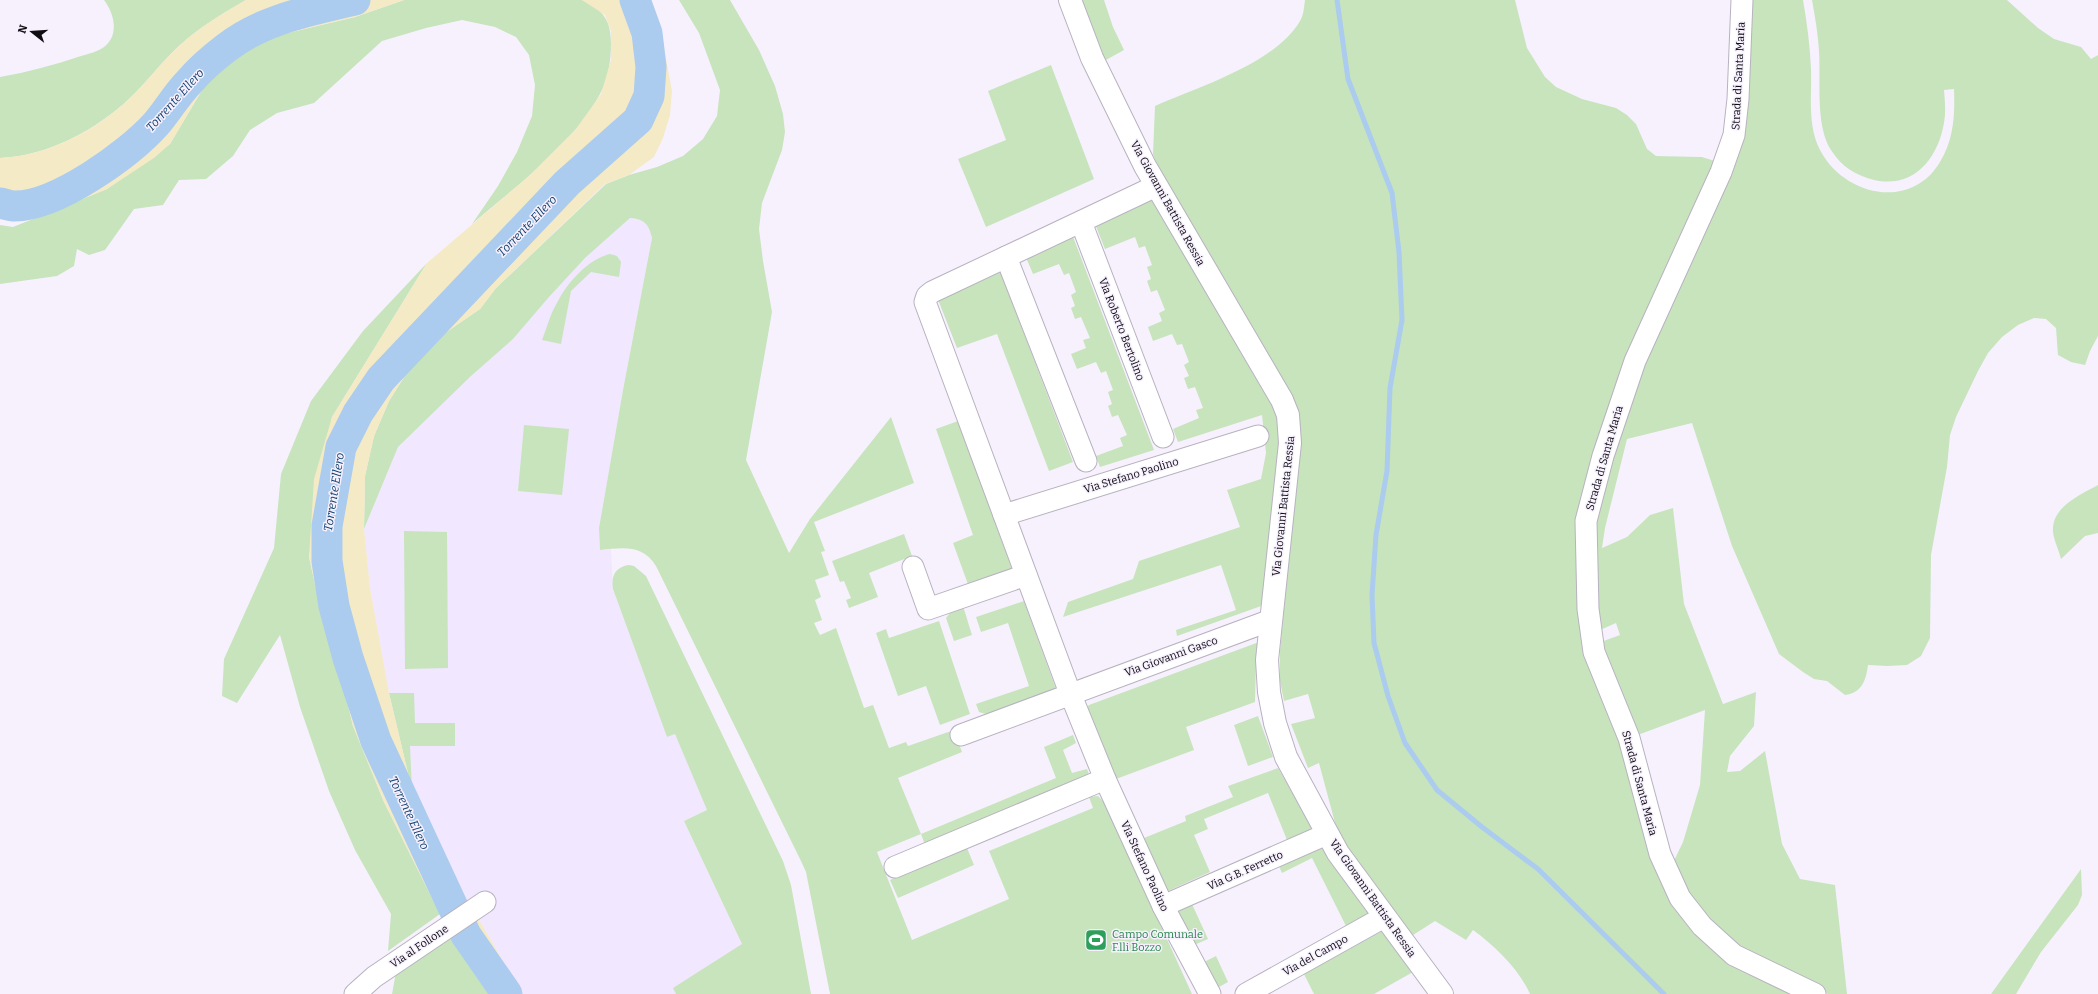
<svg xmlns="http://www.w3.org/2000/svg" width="2098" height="994" font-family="Bitter,serif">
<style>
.built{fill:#f1e7fe}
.green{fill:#c7e4bd}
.sand{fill:#f4eac5}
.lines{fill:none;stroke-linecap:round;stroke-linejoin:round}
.stream{stroke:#abcbef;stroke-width:5}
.river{stroke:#abcbef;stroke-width:31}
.street-casing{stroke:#b8b2c0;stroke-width:23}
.secondary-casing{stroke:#b8b2c0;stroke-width:24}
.street{stroke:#fff;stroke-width:21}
.secondary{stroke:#fff;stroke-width:22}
.labels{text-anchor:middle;stroke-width:3;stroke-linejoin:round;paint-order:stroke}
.street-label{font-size:11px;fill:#0f0d12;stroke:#f7f1fe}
.leisure-label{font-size:11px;fill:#27864d;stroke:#f7f1fe;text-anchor:start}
.water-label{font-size:12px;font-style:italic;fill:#11406d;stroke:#f7f1fe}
</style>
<rect width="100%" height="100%" fill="#f7f1fe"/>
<!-- built -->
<path class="built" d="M630,218L641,219L650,227L652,238L623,390L599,528L600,550L611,549L613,589L667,737L675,734L707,810L684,821L742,944L740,994H522L481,923L459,891L412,790L389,693L370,588L364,529L398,447L471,376L513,339L549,297L585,258Z"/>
<!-- green -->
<g class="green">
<path d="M104,0H246C223,13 200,27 180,45C162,61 148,81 130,98C96,130 48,156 0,158V77C28,72 54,65 81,56C88,54 97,52 104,47C120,35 114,13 104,0Z"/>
<path d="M404,0H582C604,10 611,21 611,44C611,61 608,80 600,94C572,146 516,186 472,224L498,186L517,152L532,116L535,85L529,55L516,37L495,27L462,20L426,28L382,41L314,103L277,113L250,130L233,156L206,179L179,180L163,205L134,209L105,250L89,255L77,249L74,266L57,276L0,284V225L13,227L107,189L170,144L205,85L226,62L249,46L279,35L355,17Z"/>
<path d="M679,0H730L759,50L775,86L783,114L785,132L782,150L762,203L759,229L763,261L772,312L746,460L789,553L810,519L891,417L914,483L814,522L825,551L821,552L829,575L815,580L821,597L815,600L822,620L814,623L820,635L836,628L864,708L873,705L889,748L906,742L908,746L954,730L962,752L898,778L921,834L1056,778L1044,747L1073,735L1076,743L1063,750L1072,773L1087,769L1090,777L925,845L921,834L877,852L912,940L1009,899L989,851L1093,808L1089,797L1098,796L1105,803L1192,994H830L806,872L801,861L656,566C642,544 623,548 600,550L599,528L623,390L652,238C649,224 644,219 630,218L585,258L549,297L513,339L471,376L398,447L364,529L365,476L374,436L389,401L406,374L445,333L480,309L496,288L606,184L629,175L657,167L683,156L703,139L717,116L720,90L699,33Z"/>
<path d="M1079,0H1104L1113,27L1124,50L1104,61Z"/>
<path d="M1305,0H1515L1527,48L1545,77L1556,87L1582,99L1616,108L1627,115L1636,124L1647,149L1656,156L1702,157L1718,162L1586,493L1608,701L1670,894L1800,994H1530C1519,969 1495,946 1473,930L1466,940L1435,921L1410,937L1338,834L1319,763L1308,768L1291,724L1315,718L1308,694L1284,701L1280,681V651L1299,450L1160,172L1153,154L1155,106C1198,87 1276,63 1300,21C1304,15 1304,6 1305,0Z"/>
<path d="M1749,0H1803C1807,23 1810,46 1811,69C1812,95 1807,125 1820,150C1844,196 1911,211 1940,162C1954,139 1955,114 1954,89L1944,90C1945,101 1946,112 1944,123C1938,159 1913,189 1874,180C1855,175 1842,167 1831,150C1815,125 1821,80 1819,51C1818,34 1815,17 1812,0H2007L2038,28L2054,39L2081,47L2091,59L2098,55V336L2090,351L2085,365L2071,362L2058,355L2056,328L2046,319L2034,318L2018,325L2002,337L1988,353L1978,371L1956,417L1950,435L1947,467L1931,555L1930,638L1921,656L1907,665L1887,666L1868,665C1866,680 1862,693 1845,695L1827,681L1814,679L1803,672L1779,654L1732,546L1692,423L1627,439L1605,528L1602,548L1627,537L1650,515L1673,508L1684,604L1723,704L1756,692L1754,726L1730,756L1727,772L1740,771L1765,751L1782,844L1800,879L1835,885L1847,994H1828L1812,983L1738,949L1701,916L1671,867L1683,842L1700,785L1705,710L1635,736L1598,643L1620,635L1616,623L1600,630L1591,545L1623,409L1731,167Z"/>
<path d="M1051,65L1094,179L986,227L958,159L1006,140L988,91Z"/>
<path d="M1151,199L1267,393L1277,416L1280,442L1264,605L1177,636L1176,630L1236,610L1221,565L1063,617L1068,602L1133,579L1139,561L1240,527L1227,490L1261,479L1266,453L1262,415L1178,442L1173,429L1199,418L1196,410L1203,408L1195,387L1188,389L1184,378L1189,376L1184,365L1189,362L1182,344L1177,345L1172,334L1153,341L1148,327L1162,321L1159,313L1165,310L1157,290L1151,292L1147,281L1151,279L1147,267L1152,265L1145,246L1139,248L1135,237L1105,249L1095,224Z"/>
<path d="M1072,234L1154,450L1100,467L1096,456L1123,446L1120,438L1127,435L1118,415L1112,417L1108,406L1112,404L1108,392L1113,390L1106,371L1101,373L1096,362L1077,369L1071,354L1086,348L1083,340L1090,338L1081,317L1075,319L1071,308L1075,306L1071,295L1076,292L1069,273L1064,275L1059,264L1033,274L1025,255Z"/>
<path d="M610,254L617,256L621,262L619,277L591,272L571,291L561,344L542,340C547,328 550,314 557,303C567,283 588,259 610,254Z"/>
<path d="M427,263L332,417L309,557L319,602L334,648L353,726L384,802L440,914L388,951L391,914L355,850L329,791L300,707L280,635L237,703L222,696L224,659L274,548L281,474L311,401L363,331Z"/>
<path d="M999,268L1073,462L1049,471L997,334L957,348L937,297Z"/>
<path d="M958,421L1013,571L969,587L953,543L973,535L936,429Z"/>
<path d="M524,425L569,429L562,495L518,491Z"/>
<path d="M2098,485V533L2085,536L2061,559C2059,550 2054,541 2053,532C2051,507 2080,495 2098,485Z"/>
<path d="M404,531L447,532L448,668L405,669Z"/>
<path d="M904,534L912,556L869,573L878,597L849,608L846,600L851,598L844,581L840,582L832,561Z"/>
<path d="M629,565L634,566L646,576L783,861L791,885L811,994H676L673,988L742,944L684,821L707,810L675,734L667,737L613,589C611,576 615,567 629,565Z"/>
<path d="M1024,601L1056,689L986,714L979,712L976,704L1029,686L1008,623L981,632L976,617Z"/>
<path d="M963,606L972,635L954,641L946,618L953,609Z"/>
<path d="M939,621L970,714L940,725L926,686L898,696L876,633L886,629L889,638Z"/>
<path d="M1259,642L1256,663L1255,702L1186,727L1194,750L1116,779L1087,707L1089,705Z"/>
<path d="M389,693H414L415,723H455V746H410L412,790Z"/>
<path d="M1258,716L1273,757L1248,766L1234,725Z"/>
<path d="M1278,768L1313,829L1287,840L1268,793L1204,819L1208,829L1194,835L1210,872L1168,891L1144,838L1186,821L1185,816L1233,797L1228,786Z"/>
<path d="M1322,845L1371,913L1346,926L1312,858L1282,873L1278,864Z"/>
<path d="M967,848L974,865L898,898L890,880Z"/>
<path d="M2081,869L2082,895L2078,905L2041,952L2016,994H1991Z"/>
<path d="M1191,902L1208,939L1194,945L1177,909Z"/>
<path d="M1384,930L1413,972L1374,994H1314L1304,974Z"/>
<path d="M453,931L498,994H392L396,972Z"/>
<path d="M1216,956L1228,982L1219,987L1202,963Z"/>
</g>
<!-- sand -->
<g class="sand">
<path d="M246,0H404L355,17L279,35L249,46L226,62L205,85L170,144L154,158L107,189L58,209L19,218L0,217V158C48,156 97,130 130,98C148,81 162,61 180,45C200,27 223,13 246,0Z"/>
<path d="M582,0H644L645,2L655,20L663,43L672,91L670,115L663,138L654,157L629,175L605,184L496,288L480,309L445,333L406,374L389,401L374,436L365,476L364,529L370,588L389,693L412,790L463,898L440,914L384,802L353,726L334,648L319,602L309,557L314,479L332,417L427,263L529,176L576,129L601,94L611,60V31L605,15Z"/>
<path d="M475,916L481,923L522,994H498L453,931Z"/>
</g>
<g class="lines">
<!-- stream -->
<path class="stream" d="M1337,0L1348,79L1392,193L1399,252L1402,320L1390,388L1387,471L1376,535L1372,595L1374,643L1388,696L1405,743L1437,790L1482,827L1538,869L1664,994"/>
<!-- river -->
<g class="river">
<path d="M0,203C5,204 10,206 15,206C57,206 129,154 156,124C168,110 177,94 190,81C200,69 213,58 226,48C263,19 309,11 355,0"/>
<path d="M507,994L466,935L376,741L348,658L334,606L327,561V526L341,447L358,413L381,379L567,183L638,120L649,96L651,67L647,33L635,0"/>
</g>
<!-- street casing -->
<g class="street-casing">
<g id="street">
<path d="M1742,0L1738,99L1734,135L1721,172L1635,361L1603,456L1586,521L1588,609L1594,652L1629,738L1660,854L1680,898L1702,926L1734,955L1815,994"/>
<path d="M1156,186L932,292L927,296L925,302L1070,693L1105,779L1163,906L1210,994"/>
<path d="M1081,222L1163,437"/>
<path d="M1006,257L1086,461"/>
<path d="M1004,515L1258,436"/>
<path d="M913,567L928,609L1026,575"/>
<path d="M961,735L1271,620"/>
<path d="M895,867L1105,779"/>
<path d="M1163,906L1327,834"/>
<path d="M355,994L374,977L485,902"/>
<path d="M1246,994L1384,917"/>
</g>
</g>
<!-- secondary casing -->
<g class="secondary-casing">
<path id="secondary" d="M1070,0L1092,58L1145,166L1282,400L1288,415L1290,443L1267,660L1269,692L1275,723L1286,757L1338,853L1442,994"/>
</g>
<!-- street -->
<use href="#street" class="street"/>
<!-- secondary -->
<use href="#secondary" class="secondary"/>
</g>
<!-- icons -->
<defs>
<g id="stadium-square" transform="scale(1.15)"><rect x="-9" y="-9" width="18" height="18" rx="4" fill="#2e9e5b" stroke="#f7f1fe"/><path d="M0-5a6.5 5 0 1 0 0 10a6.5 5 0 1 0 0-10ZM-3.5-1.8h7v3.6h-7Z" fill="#fff"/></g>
</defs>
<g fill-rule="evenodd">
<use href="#stadium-square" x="1096" y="940"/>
</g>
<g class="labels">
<!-- street labels -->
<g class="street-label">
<text transform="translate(1738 76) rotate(-87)" y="4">Strada di Santa Maria</text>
<text transform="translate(1168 203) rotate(61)" y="4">Via Giovanni Battista Ressia</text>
<text transform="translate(1122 329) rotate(69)" y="4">Via Roberto Bertolino</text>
<text transform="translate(1604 458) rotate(-74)" y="4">Strada di Santa Maria</text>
<text transform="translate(1131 475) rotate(-17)" y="4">Via Stefano Paolino</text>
<text transform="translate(1283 506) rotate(-84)" y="4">Via Giovanni Battista Ressia</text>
<text transform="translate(1171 656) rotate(-20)" y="4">Via Giovanni Gasco</text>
<text transform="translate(1640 783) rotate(75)" y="4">Strada di Santa Maria</text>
<text transform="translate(1145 866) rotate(65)" y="4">Via Stefano Paolino</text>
<text transform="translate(1245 870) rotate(-24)" y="4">Via G.B. Ferretto</text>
<text transform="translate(1373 898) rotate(55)" y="4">Via Giovanni Battista Ressia</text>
<text transform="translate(419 946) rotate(-34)" y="4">Via al Follone</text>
<text transform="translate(1315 955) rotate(-29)" y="4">Via del Campo</text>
</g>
<!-- leisure labels -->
<g class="leisure-label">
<text x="1112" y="938">Campo Comunale<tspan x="1112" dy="13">F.lli Bozzo</tspan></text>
</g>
<!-- water labels -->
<g class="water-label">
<text transform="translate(175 100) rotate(-48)" y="4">Torrente Ellero</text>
<text transform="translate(527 226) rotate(-46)" y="4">Torrente Ellero</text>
<text transform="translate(334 492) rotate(-81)" y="4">Torrente Ellero</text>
<text transform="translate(409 813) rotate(65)" y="4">Torrente Ellero</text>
</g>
</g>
<!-- north arrow -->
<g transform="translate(32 32) rotate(287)" stroke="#f7f1fe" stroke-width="3" paint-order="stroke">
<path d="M0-3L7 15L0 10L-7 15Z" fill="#0f0d12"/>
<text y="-6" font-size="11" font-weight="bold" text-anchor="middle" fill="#0f0d12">N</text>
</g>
</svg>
